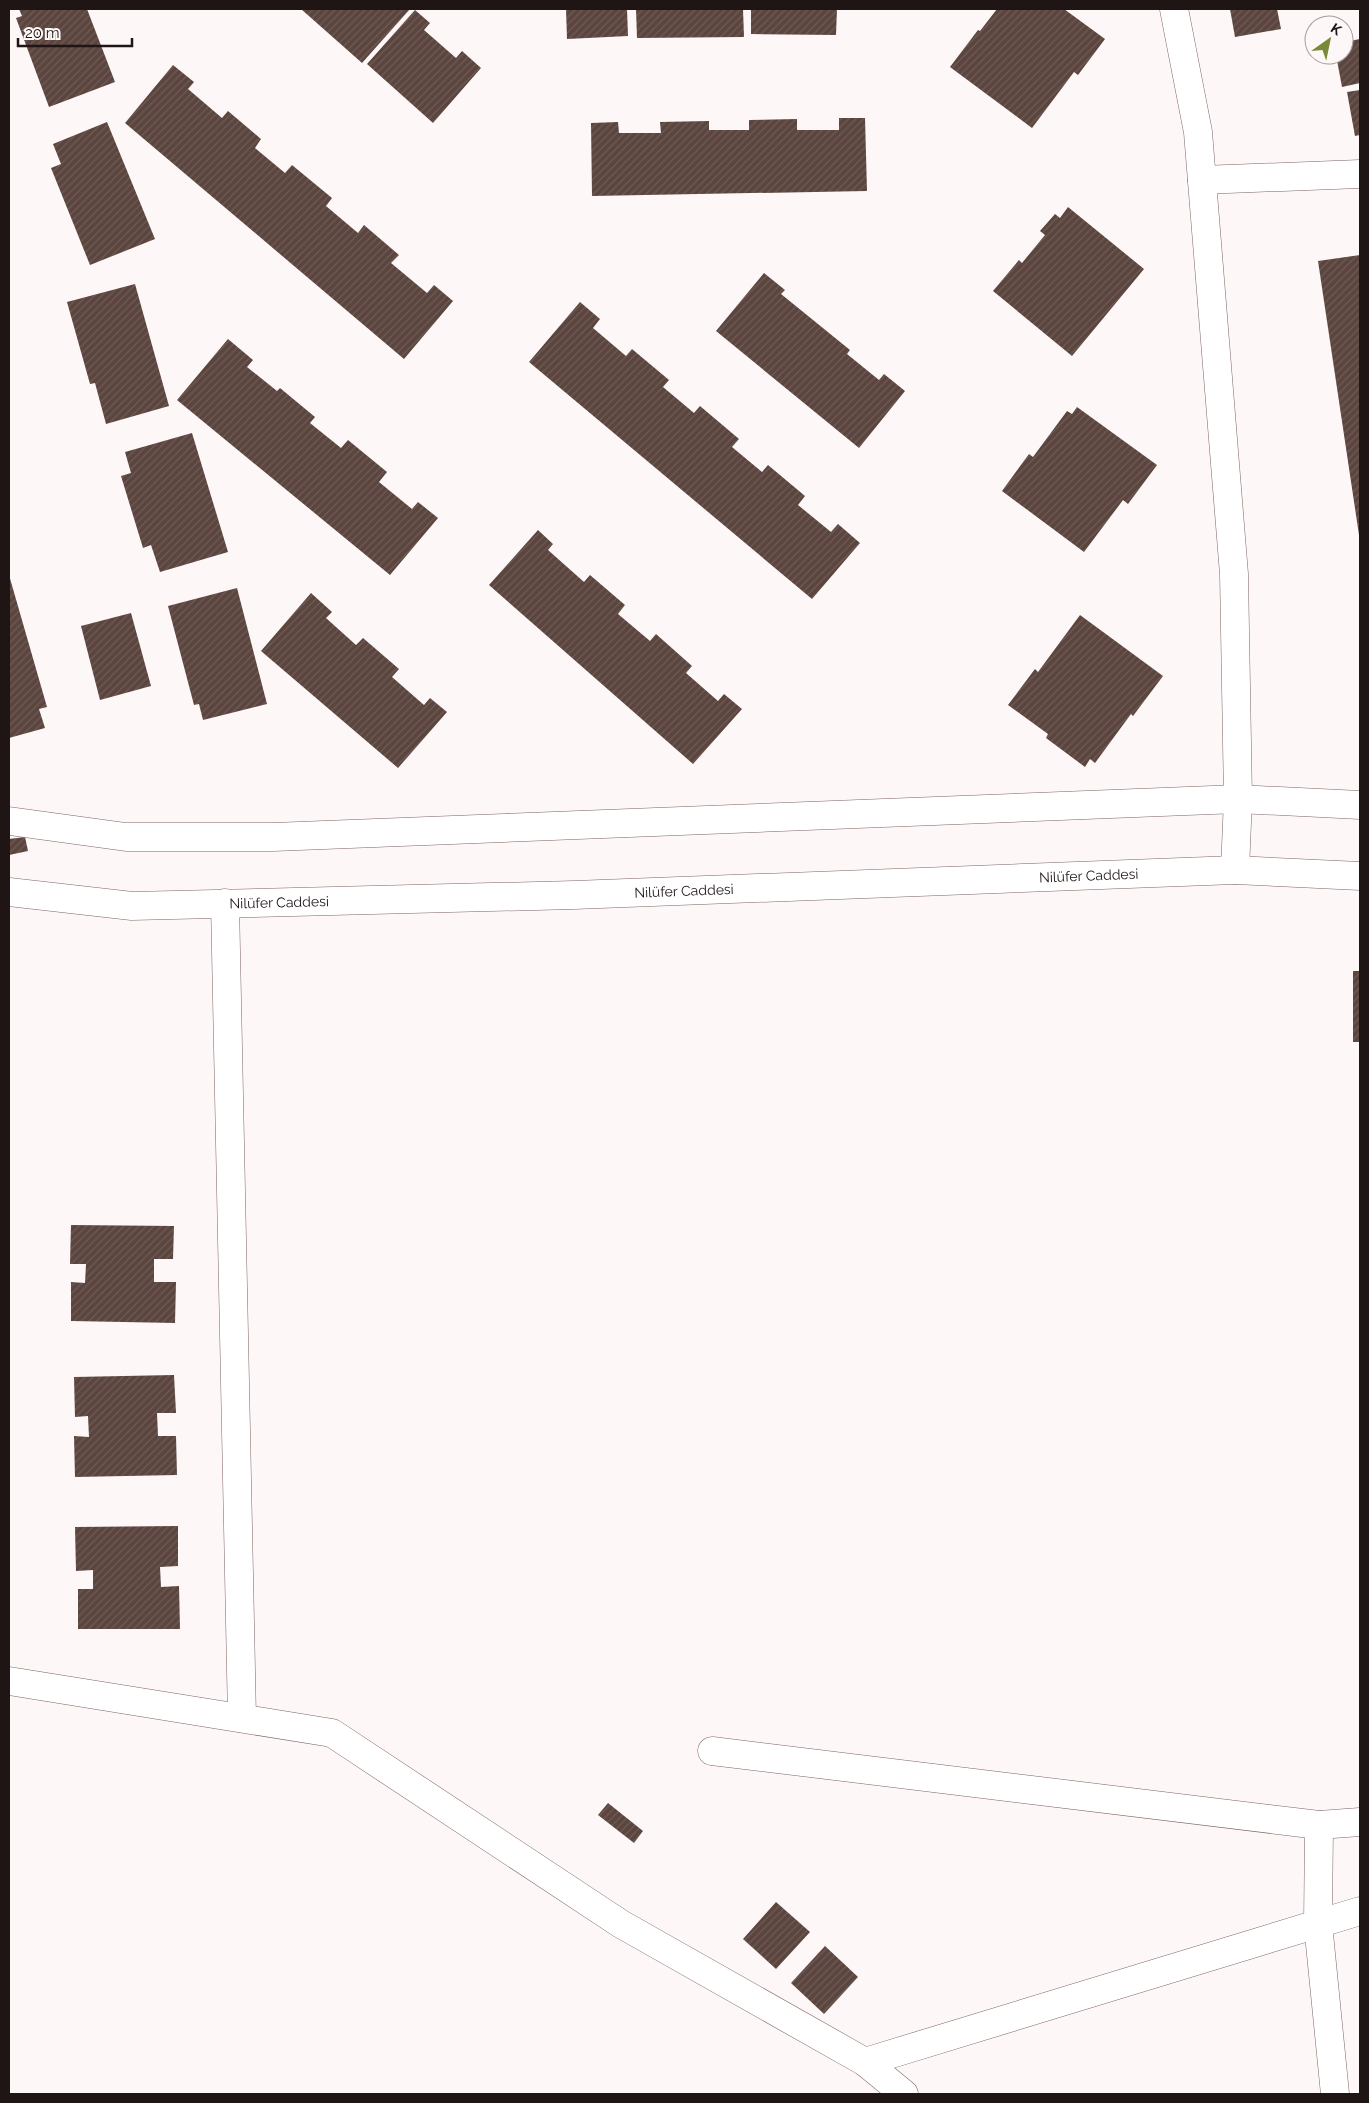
<svg xmlns="http://www.w3.org/2000/svg" width="1369" height="2103" font-family="Raleway,sans-serif">
<style>
.building{fill:url(#building-hatch)}
.lines{fill:none;stroke-linecap:round;stroke-linejoin:round}
.minor-casing{stroke:#7e6564;stroke-width:29}
.tertiary-casing{stroke:#7e6564;stroke-width:29}
.minor{stroke:#fff;stroke-width:28}
.tertiary{stroke:#fff;stroke-width:28}
.labels{text-anchor:middle;stroke-width:5;stroke-linejoin:round;paint-order:stroke}
.street-label{font-size:14px;fill:#1f1515;stroke:#fdf7f7}
</style>
<defs>
<pattern id="building-hatch" width="6" height="6" patternUnits="userSpaceOnUse" patternTransform="scale(1.25)"><rect width="6" height="6" fill="#5b453e"/><path d="M-1 1l2-2M0 6l6-6M5 7l2-2" fill="none" stroke="#6e5c57"/></pattern>
</defs>
<rect width="100%" height="100%" fill="#fdf7f7"/>
<!-- building -->
<g class="building">
<path d="M19,9H87L115,82L49,107L16,18L22,16Z"/>
<path d="M301,9H410L362,63Z"/>
<path d="M566,9H627L628,36L567,39Z"/>
<path d="M636,9H743L744,37L637,38Z"/>
<path d="M751,9H837L836,35L751,34Z"/>
<path d="M997,9H1064L1105,39L1078,75L1074,72L1032,128L950,67L978,30L980,31Z"/>
<path d="M1230,9H1277L1281,29L1235,37Z"/>
<path d="M415,10L430,23L424,30L456,58L462,51L481,68L433,123L367,64Z"/>
<path d="M1360,39V83L1342,87L1336,55H1344V42Z"/>
<path d="M173,65L194,82L188,89L222,118L228,111L261,139L255,148L285,173L292,165L332,198L326,206L358,233L364,225L399,255L391,263L427,293L434,285L453,301L404,359L125,123Z"/>
<path d="M1360,90V135L1355,136L1347,92Z"/>
<path d="M839,118H865L867,191L592,196L591,123L618,122L619,133H661L660,122L709,121V130H749V120L797,119V130H839Z"/>
<path d="M107,122L155,239L90,265L51,168L61,164L53,144Z"/>
<path d="M1068,207L1144,269L1072,356L993,291L1019,260L1022,263L1045,235L1040,231L1055,214L1060,218Z"/>
<path d="M1360,255V535H1359L1318,261Z"/>
<path d="M764,273L785,290L781,294L850,350L847,354L879,380L884,374L905,391L859,448L716,331Z"/>
<path d="M135,284L169,406L106,424L95,383L90,384L67,302Z"/>
<path d="M580,302L600,319L593,328L626,356L632,349L669,380L663,387L694,413L700,406L739,439L732,447L762,472L768,465L805,496L798,505L831,532L838,524L860,543L812,599L529,362Z"/>
<path d="M228,339L253,360L247,367L277,391L280,388L315,417L310,423L341,448L348,440L387,472L379,482L412,509L418,502L438,518L390,575L177,400Z"/>
<path d="M1077,407L1157,465L1128,504L1123,500L1084,552L1002,491L1029,454L1033,457L1067,411L1072,414Z"/>
<path d="M192,433L228,552L160,572L151,545L143,548L121,476L131,473L125,452Z"/>
<path d="M538,530L553,544L548,550L584,582L590,575L625,605L618,614L650,641L656,634L692,666L686,673L718,701L724,694L742,709L693,764L489,585Z"/>
<path d="M9,575L47,707L39,709L45,728L9,738Z"/>
<path d="M237,588L267,704L203,720L199,704L194,705L168,606Z"/>
<path d="M311,593L332,612L326,618L356,645L363,638L399,669L392,677L424,705L430,698L447,712L398,768L261,651Z"/>
<path d="M131,613L151,686L100,700L81,626Z"/>
<path d="M1080,615L1163,676L1133,716L1131,714L1095,763L1090,759L1085,767L1046,738L1048,734L1008,705L1035,669L1038,672Z"/>
<path d="M25,837L28,851L9,855V839Z"/>
<rect x="1353" y="971" width="7" height="71"/>
<path d="M71,1225L174,1226L173,1259H154V1282H176L175,1323L71,1321V1282L85,1283L86,1264H70Z"/>
<path d="M174,1375L176,1413H157L158,1436H176L177,1475L75,1477L74,1436L89,1437L88,1416L75,1417L74,1377Z"/>
<path d="M178,1526V1566L160,1567L161,1587L179,1586L180,1629H78V1589H93V1570L76,1571L75,1527Z"/>
<path d="M608,1803L643,1831L634,1843L598,1815Z"/>
<path d="M776,1902L810,1932L776,1969L743,1939Z"/>
<path d="M825,1946L858,1977L824,2014L791,1983Z"/>
</g>
<g class="lines">
<!-- minor casing -->
<g class="minor-casing">
<g id="minor">
<path d="M1174,9L1198,132L1234,574L1238,799L1235,870"/>
<path d="M1202,180L1360,174"/>
<path d="M225,903L242,1718"/>
<path d="M9,1681L332,1733L621,1924L865,2062L904,2094"/>
<path d="M712,1751L1319,1825L1360,1822"/>
<path d="M1319,1825L1318,1924L1335,2094"/>
<path d="M865,2062L1360,1911"/>
</g>
</g>
<!-- tertiary casing -->
<g class="tertiary-casing">
<g id="tertiary">
<path d="M9,821L126,837H273L1238,799L1360,805"/>
<path id="s1" d="M9,892L132,906L574,895L1235,870L1360,876"/>
</g>
</g>
<!-- minor -->
<use href="#minor" class="minor"/>
<!-- tertiary -->
<use href="#tertiary" class="tertiary"/>
</g>
<g class="labels">
<!-- street labels -->
<g class="street-label">
<text dy="5" stroke="none"><textPath href="#s1" startOffset="1081">Nilüfer Caddesi</textPath></text>
<text dy="5" stroke="none"><textPath href="#s1" startOffset="676">Nilüfer Caddesi</textPath></text>
<text dy="5" stroke="none"><textPath href="#s1" startOffset="271">Nilüfer Caddesi</textPath></text>
</g>
</g>
<!-- border -->
<rect width="1369" height="2103" fill="none" stroke="#1f1515" stroke-width="20"/>
<!-- north arrow -->
<g transform="translate(1329 40) rotate(33)"><circle r="24" fill="#fdf7f7" stroke="#a49d9d"/>
<path d="M0-4L9 19L0 12L-9 19Z" fill="#798938"/>
<text y="-8" font-size="14" font-weight="bold" text-anchor="middle" fill="#1f1515">K</text>
</g>
<!-- scale -->
<path d="M18 38v8h114v-8" fill="none" stroke="#1f1515" stroke-width="2.5"/>
<text x="25" y="38" font-size="15" fill="#1f1515" stroke="#fdf7f7" stroke-width="4" paint-order="stroke">20 m</text>
</svg>
